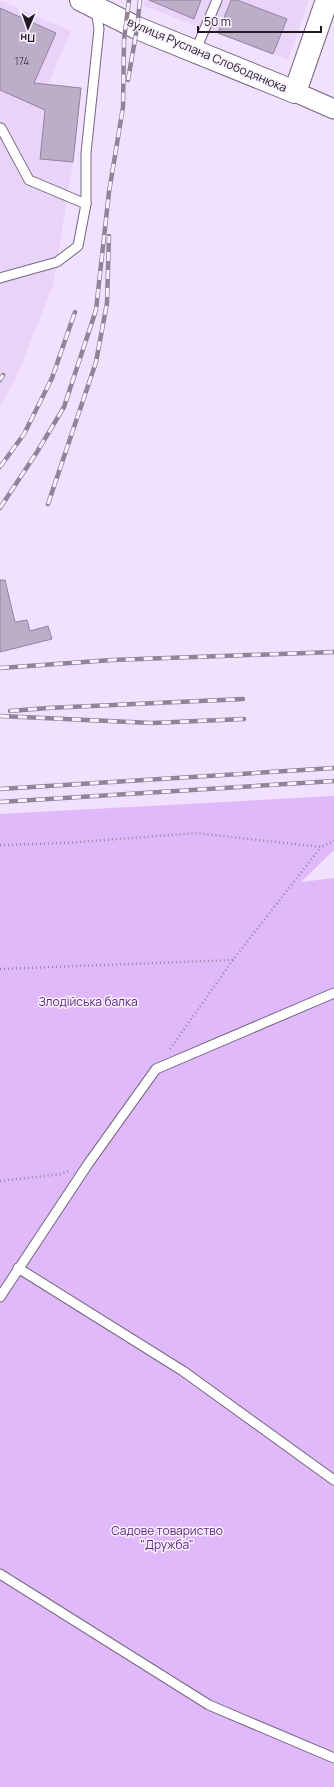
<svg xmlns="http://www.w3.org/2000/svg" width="334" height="1787" font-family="Manrope,sans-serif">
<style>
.built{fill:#e9d4f9}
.green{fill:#e0b9fb}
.building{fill:#bdadc9;stroke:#92839e}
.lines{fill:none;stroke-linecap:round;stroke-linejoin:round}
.service-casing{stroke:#756680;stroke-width:11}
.minor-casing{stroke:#756680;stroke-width:21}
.tertiary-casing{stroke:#756680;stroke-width:24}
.path{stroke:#978aa0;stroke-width:2.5;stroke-dasharray:1 3;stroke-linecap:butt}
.service{stroke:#fff;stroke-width:9}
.minor{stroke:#fff;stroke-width:19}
.tertiary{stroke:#fff;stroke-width:22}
.rail-casing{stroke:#91849a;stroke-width:4.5}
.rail{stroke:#f9f2fe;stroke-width:3;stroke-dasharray:9;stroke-linecap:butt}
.labels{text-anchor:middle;stroke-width:3;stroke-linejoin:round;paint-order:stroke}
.number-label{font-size:10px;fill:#483f4e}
.street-label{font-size:12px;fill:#211a25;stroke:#f9f2fe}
.park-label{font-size:12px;fill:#632585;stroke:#f9f2fe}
</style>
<rect width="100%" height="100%" fill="#f1e0fe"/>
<!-- built -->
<g class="built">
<path d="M0,0L71,31L48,84L81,88L73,162L53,285L14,383L0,406Z"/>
<path d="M145,0H309L288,60L144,6Z"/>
</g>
<!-- green -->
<path class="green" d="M334,796V850L301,882L334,878V1787H0V814Z"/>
<!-- building -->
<g class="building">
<path d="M149,0H201L194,19Z"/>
<path d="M231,0H237L287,19L273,54L218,33Z"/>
<path d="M0,8L56,33L34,83L81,88L73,162L40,159L45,110L0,90Z"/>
<path d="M0,580H5L15,622L27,620L30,631L48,626L52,639L0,652Z"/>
</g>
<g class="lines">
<!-- service casing -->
<g class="service-casing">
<g id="service">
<path d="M195,52L217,0"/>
<path d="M1,128L29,180L86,204"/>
<path d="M0,278L57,262L78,246L86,204V153L99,29L96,10"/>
<path d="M18,1268L183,1371L334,1480"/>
<path d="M0,1297L88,1164L156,1069L334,993"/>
<path d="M0,1574L209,1705L334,1758"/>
</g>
</g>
<!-- minor casing -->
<g class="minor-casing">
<path id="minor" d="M295,92L334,109"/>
</g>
<!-- tertiary casing -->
<g class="tertiary-casing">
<path id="tertiary" d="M81,0L137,28L295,92L327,0"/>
</g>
<!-- path -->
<g class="path">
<path d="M0,845L65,843L196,833L321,847L334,841"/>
<path d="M0,969L233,960"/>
<path d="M170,1049L233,960L321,847"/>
<path d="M0,1181L61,1174L69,1171"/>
</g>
<!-- service -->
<use href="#service" class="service"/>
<!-- minor -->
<use href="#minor" class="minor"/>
<!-- tertiary -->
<use href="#tertiary" class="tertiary"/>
<!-- rail casing -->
<g class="rail-casing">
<g id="rail">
<path d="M128,80L137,28L140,0"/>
<path d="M0,380L3,375"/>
<path d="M0,467L24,434L52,378L75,312"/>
<path d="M48,504L96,362L107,303L109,236"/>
<path d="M0,508L37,452L64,407L96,310L109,192L123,107L124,40L129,0"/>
<path d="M0,668L112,660L334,652"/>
<path d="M10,711L48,708L243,699"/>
<path d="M0,716L152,723L244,719"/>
<path d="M0,789L334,768"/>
<path d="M0,802L334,781"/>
</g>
</g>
<!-- rail -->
<use href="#rail" class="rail"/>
</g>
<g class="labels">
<!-- number labels -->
<g class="number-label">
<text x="22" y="65">174</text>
</g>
<!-- street labels -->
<g class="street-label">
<text transform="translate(207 55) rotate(23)" y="4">вулиця Руслана Слободянюка</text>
</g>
<!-- park labels -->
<g class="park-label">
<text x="88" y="1006">Злодійська балка</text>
<text x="167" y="1535">Садове товариство<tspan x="167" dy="14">"Дружба"</tspan></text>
</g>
</g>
<!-- north arrow -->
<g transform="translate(28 28) rotate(182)" stroke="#f9f2fe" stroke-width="3" paint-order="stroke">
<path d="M0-3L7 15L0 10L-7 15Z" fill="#211a25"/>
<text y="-6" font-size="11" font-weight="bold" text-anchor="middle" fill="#211a25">Пн</text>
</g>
<!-- scale -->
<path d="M198 26v6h123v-6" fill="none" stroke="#211a25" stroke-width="2"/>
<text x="204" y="26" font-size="12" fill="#211a25" stroke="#f9f2fe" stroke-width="3" paint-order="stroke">50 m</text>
</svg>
